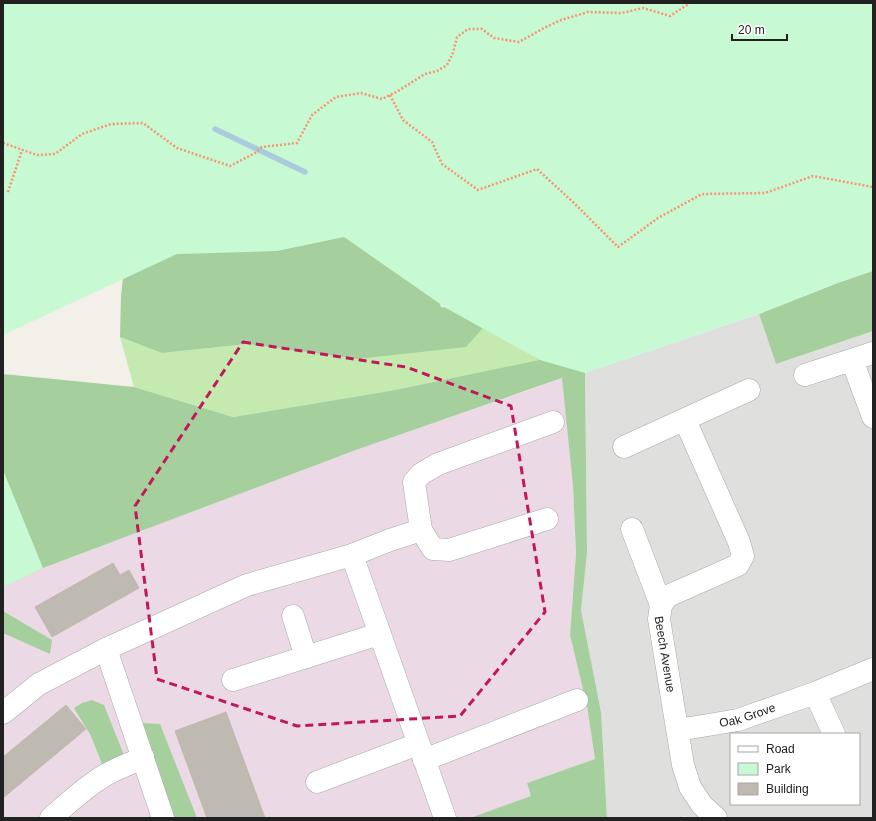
<svg xmlns="http://www.w3.org/2000/svg" width="876" height="821" font-family="Arial,sans-serif">
<style>
.residential{fill:#dfdfde;fill-rule:evenodd}
.industrial{fill:#ebdae5}
.grass{fill:#c4eab0}
.forest{fill:#a5d09e}
.park{fill:#c7fad3}
.lines{fill:none;stroke-linecap:round;stroke-linejoin:round}
.stream{stroke:#aacbde;stroke-width:5.5}
.building{fill:#beb9b1;stroke:#c3b9ab}
.minor-casing{stroke:#a8a8a8;stroke-width:23}
.path{stroke:#f99472;stroke-width:2.5;stroke-dasharray:2 2;stroke-linecap:butt}
.minor{stroke:#fff;stroke-width:22}
.marked{fill:none;stroke:#c2185b;stroke-width:3;stroke-dasharray:8 5;stroke-linejoin:round}
.labels{text-anchor:middle;stroke-width:4;stroke-linejoin:round;paint-order:stroke}
.street-label{font-size:12px;fill:#212121;stroke:#fff}
</style>
<rect width="100%" height="100%" fill="#f2f0e8"/>
<!-- residential -->
<path class="residential" d="M759,314L776,364L873,331V818H688L686,816L678,818H607L601,712L581,610L587,553L585,373ZM731,734H859V804H731Z"/>
<!-- industrial -->
<path class="industrial" d="M563,378L573,486L576,553L570,635L587,706L595,759L527,783L531,796L470,818H3V587L43,568L356,450Z"/>
<!-- grass -->
<path class="grass" d="M490,320L540,360L395,390L233,417L134,387L120,337L162,353L247,344L357,359Z"/>
<!-- forest -->
<g class="forest">
<path d="M3,3H873L436,292L441,307L479,311L604,284L585,373L587,553L581,610L601,712L607,818H470L531,796L527,783L595,759L587,706L570,635L576,553L573,486L562,378L356,450L43,568L3,587V374L134,387L233,417L395,390L539,360L490,320L466,347L357,359L247,344L162,353L120,337L121,296L128,233Z"/>
<path d="M873,249V331L776,364L759,314L835,284Z"/>
<path d="M3,611L52,640L50,654L3,633Z"/>
<path d="M92,700L104,705L124,755L102,764L91,736L74,708L82,703Z"/>
<path d="M140,723L160,724L197,818H174Z"/>
</g>
<!-- park -->
<g class="park">
<path d="M3,3H873V271L835,284L759,314L585,373L540,360L446,308L344,237L277,251L177,254L3,335Z"/>
<path d="M3,470L43,568L3,587Z"/>
</g>
<g class="lines">
<!-- stream -->
<path class="stream" d="M215,129L305,172"/>
</g>
<!-- building -->
<g class="building">
<path d="M113,563L120,575L129,570L139,588L52,637L35,607Z"/>
<path d="M66,705L86,729L3,798V757Z"/>
<path d="M226,712L265,818H207L175,731Z"/>
</g>
<g class="lines">
<!-- minor casing -->
<g class="minor-casing">
<g id="minor">
<path d="M852,360L873,417"/>
<path d="M805,375L873,353"/>
<path id="s1" d="M685,420L739,542L743,556L738,565L668,596L661,605L659,619L683,765L690,787L702,805L716,818"/>
<path d="M624,447L749,390"/>
<path d="M632,529L661,605"/>
<path d="M421,530L433,549L449,550L547,519"/>
<path d="M352,555L445,818"/>
<path d="M293,616L306,657"/>
<path d="M106,649L163,818"/>
<path d="M233,680L379,634"/>
<path d="M3,713L39,684L106,649L247,585L352,555L390,540L421,530L414,482L421,474L438,464L553,422"/>
<path id="s2" d="M678,730L738,720L815,693"/>
<path d="M834,734L815,693L873,669"/>
<path d="M424,760L577,700"/>
<path d="M317,782L418,744"/>
<path d="M51,818C66,805 82,790 99,779C113,769 129,765 143,757"/>
</g>
</g>
<!-- path -->
<g class="path">
<path d="M390,95L403,120L432,142L442,164L478,190L537,169L574,203L618,247L658,218L702,194L765,193L813,176L873,187"/>
<path d="M3,143L37,155L55,154L82,134L111,124L143,123L177,148L230,166L255,153L262,147L297,143L312,115L336,97L361,93L382,99L398,91L425,74L437,71L447,65L453,53L457,37L468,29H482L494,38L519,42L544,28L561,20L588,12L622,13L643,8L670,16L690,3"/>
<path d="M8,192L22,150"/>
</g>
<!-- minor -->
<use href="#minor" class="minor"/>
</g>
<!-- marked area -->
<path class="marked" d="M243,342L406,367L511,406L545,612L460,716L297,726L157,679L135,506Z"/>
<g class="labels">
<!-- street labels -->
<g class="street-label">
<text dy="4" stroke="none"><textPath href="#s1" startOffset="296">Beech Avenue</textPath></text>
<text dy="4" stroke="none"><textPath href="#s2" startOffset="71">Oak Grove</textPath></text>
</g>
</g>
<!-- border -->
<rect width="876" height="821" fill="none" stroke="#212121" stroke-width="8"/>
<!-- legend -->
<rect x="730" y="733" width="130" height="72" fill="#ffffff" stroke="#a6a6a6"/>
<rect x="738" y="746" width="20" height="6" fill="#ffffff" stroke="#a6a6a6"/>
<text x="766" y="753" font-size="12" fill="#212121">Road</text>
<rect x="738" y="763" width="20" height="12" fill="#c7fad3" stroke="#a6a6a6"/>
<text x="766" y="773" font-size="12" fill="#212121">Park</text>
<rect x="738" y="783" width="20" height="12" fill="#beb9b1" stroke="#a6a6a6"/>
<text x="766" y="793" font-size="12" fill="#212121">Building</text>
<!-- scale -->
<path d="M732 34v6h55v-6" fill="none" stroke="#212121" stroke-width="2"/>
<text x="738" y="34" font-size="12" fill="#212121" stroke="#ffffff" stroke-width="3" paint-order="stroke">20 m</text>
</svg>
